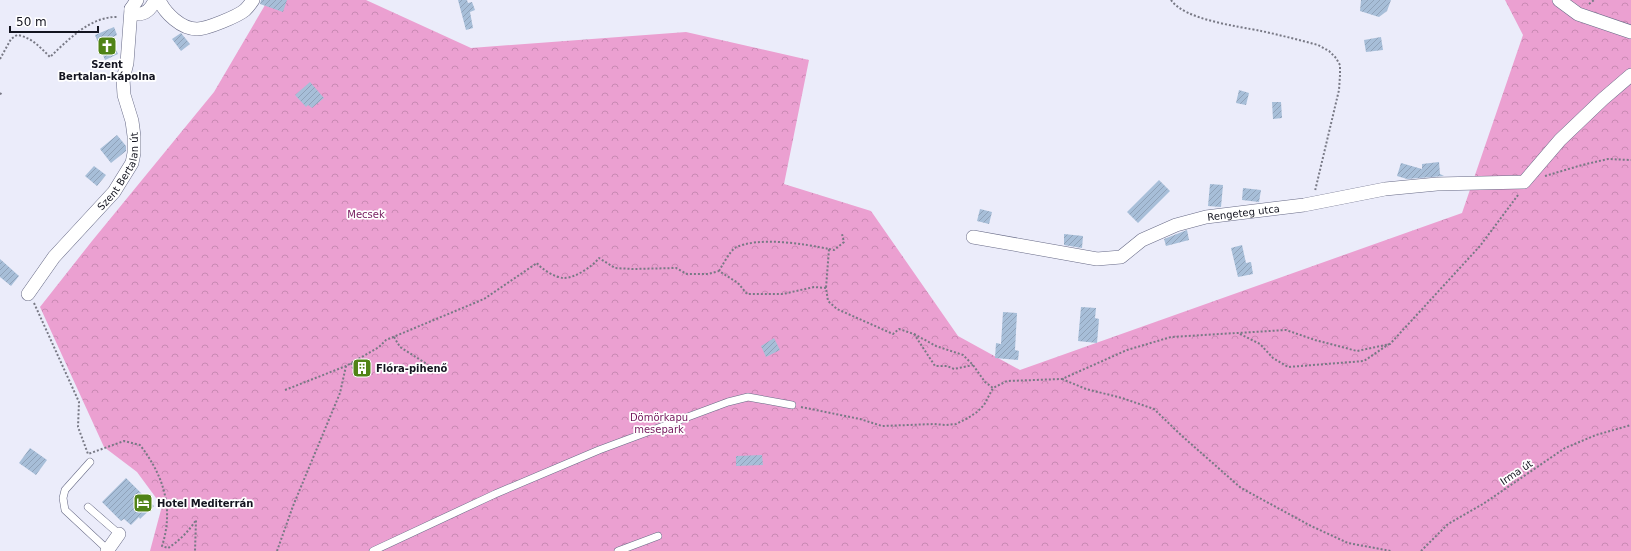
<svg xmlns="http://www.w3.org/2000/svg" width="1631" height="551" font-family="'DejaVu Sans',sans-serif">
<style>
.forest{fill:url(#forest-crowns)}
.building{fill:url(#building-hatch)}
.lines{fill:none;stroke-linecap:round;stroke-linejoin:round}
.lane-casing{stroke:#676a86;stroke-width:8}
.street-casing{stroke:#676a86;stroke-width:14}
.path{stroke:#787985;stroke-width:2;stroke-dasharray:2 2;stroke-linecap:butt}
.lane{stroke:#fff;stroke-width:7}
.street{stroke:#fff;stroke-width:13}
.labels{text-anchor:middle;stroke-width:3.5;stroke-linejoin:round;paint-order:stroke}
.poi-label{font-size:10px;font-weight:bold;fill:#13141f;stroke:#fff;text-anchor:start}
.street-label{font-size:10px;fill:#13141f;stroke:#fff}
.park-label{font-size:10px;fill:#74185c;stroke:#fff}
</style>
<defs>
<pattern id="forest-crowns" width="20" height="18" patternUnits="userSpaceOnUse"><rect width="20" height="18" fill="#eba0d1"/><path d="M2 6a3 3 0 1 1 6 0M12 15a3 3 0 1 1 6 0" fill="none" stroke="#c989b3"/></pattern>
<pattern id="building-hatch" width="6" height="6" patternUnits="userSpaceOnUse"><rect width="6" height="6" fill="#a7bed8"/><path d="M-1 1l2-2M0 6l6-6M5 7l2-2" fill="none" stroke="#8fa2b9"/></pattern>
</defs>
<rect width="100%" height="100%" fill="#ebecfa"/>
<!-- forest -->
<path class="forest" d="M268,0H366L471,48L686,32L809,60L784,184L871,211L958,336L1020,370L1462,213L1523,35L1505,0H1631V551H150L162,506L137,472L104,447L40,307L92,241L214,92Z"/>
<!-- building -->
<g class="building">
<path d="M261,0H287L283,12L260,4Z"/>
<path d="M458,0H467L468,3L472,2L475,10L470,12L473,28L466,30Z"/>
<path d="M1361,0H1391L1387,11L1379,17L1360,11Z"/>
<path d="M114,27L117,35L111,38L118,54L105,60L95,35Z"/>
<path d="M181,33L190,44L181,51L172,39Z"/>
<path d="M1381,37L1383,50L1366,52L1364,40Z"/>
<path d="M310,82L324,98L312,108L308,105L306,107L295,95Z"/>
<path d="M1239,90L1249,93L1246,105L1236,103Z"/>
<path d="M1272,102H1281L1282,118L1273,119Z"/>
<path d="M117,135L126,146V151L111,163L100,149Z"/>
<path d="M1439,162L1440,174L1444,176L1407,179L1397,176L1401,163L1422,169V164Z"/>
<path d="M94,166L106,175L97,186L85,176Z"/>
<path d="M1159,180L1170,191L1138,223L1127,212Z"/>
<path d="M1210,184L1223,185L1221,207L1208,206Z"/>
<path d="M1243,188L1261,190L1259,202L1242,200Z"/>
<path d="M980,209L992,212L989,224L977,221Z"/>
<path d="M1187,230L1189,240L1166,246L1164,239Z"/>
<path d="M1064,234L1083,236L1082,248L1064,245Z"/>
<path d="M1242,245L1246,263L1251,262L1253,274L1238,277L1231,248Z"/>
<path d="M0,259L19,276L11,286L0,277Z"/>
<path d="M1081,307L1096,308L1095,318L1099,319L1097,343L1078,341Z"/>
<path d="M1003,312L1017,313L1015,350L1019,351L1018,360L995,358L996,343L1001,344Z"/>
<path d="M774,338L780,350L766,357L761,346Z"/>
<path d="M30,448L47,460L36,475L19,463Z"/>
<path d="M762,455L763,465L736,466V456Z"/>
<path d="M126,478L154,506L140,519L139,517L131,525L124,519L121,521L102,502Z"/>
</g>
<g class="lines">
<!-- lane casing -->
<g class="lane-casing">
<g id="lane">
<path d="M90,462L65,490L63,498L65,510L108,550"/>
<path d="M88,507L119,534"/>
<path d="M373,551L495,494L599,450L728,402L748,397L792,405"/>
<path d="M618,551L658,536"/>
</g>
</g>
<!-- street casing -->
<g class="street-casing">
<g id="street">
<path d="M159,0C165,13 181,29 197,29C207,29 238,16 245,10C248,7 251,3 253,0"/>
<path d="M1559,0L1578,14L1631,32"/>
<path d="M131,9L135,14C146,15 151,9 155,0"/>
<path id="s1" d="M973,237L1097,259L1121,257L1142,240L1176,225L1206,217L1304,205L1385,189L1437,184L1524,182L1560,140L1603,99L1631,75"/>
<path id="s2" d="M28,294L54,257L114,192L132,163L134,153V136L132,121L124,95L123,79L127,63L131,9L137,0"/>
<path d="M107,551L119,534"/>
</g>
</g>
<!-- path -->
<g class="path">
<path d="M1171,0C1185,20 1237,26 1261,31C1280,35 1299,40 1318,45L1329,51L1336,58L1340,65V75L1339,90L1315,191"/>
<path d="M1589,4L1594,0"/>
<path d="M0,59L11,39L17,35C31,37 40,47 50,57C69,39 91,16 118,17"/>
<path d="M0,93L2,95"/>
<path d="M1545,176L1582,165L1608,159L1631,160"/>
<path d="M829,249L834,250L844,242L842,234"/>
<path d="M719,271C722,266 730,251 735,248C757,236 805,244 829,249L826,288"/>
<path d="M34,303L79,402L78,427L88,454L124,441L140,445C164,476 174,509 162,546L168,548C178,542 190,530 196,520L195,551"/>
<path d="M914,334L936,346L963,355L973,365L985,382L993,388L1007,381L1062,379L1127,350L1171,337L1286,330L1315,340L1357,351L1390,344L1480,246L1518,195"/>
<path d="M1240,334L1260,344L1273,358L1288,367L1364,361L1389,344"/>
<path d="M394,337L400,347L430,366"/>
<path d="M351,363L354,371L358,370"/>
<path d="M1062,379L1086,389L1122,398L1154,409L1182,436L1241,488L1311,526L1348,543L1391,551"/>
<path d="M285,390L346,366L379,347L386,340L484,299L537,263C541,269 556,278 564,278C575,278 592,267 599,258L615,268L632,269L676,268L687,274H708L719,271L738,283L747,294H783L814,287L826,288L828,301L837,309L893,334L899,329L914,334L935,366H947L954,369L973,365"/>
<path d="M801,407L860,419L882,426L934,424L946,425L956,424L968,418L977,412L984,405L993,388"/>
<path d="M277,551L293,506L340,393L346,366"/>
<path d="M1421,551L1448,524L1483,504L1565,448L1596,435L1631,425"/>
</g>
<!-- lane -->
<use href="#lane" class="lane"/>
<!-- street -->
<use href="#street" class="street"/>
</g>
<!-- icons -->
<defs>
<g id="church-square" transform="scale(1)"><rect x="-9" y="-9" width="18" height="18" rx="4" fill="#508317" stroke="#fff"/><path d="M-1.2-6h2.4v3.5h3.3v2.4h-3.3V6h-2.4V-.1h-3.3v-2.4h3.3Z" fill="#fff"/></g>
<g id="building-square" transform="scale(1)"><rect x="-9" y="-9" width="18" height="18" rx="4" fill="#508317" stroke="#fff"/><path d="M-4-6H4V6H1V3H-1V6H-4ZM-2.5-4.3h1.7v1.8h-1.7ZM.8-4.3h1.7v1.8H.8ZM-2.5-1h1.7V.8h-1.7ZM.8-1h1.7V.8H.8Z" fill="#fff"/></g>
<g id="hotel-square" transform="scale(1)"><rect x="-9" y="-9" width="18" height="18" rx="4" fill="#508317" stroke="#fff"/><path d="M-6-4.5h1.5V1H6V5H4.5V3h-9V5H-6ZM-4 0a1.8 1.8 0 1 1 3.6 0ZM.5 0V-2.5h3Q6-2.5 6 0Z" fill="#fff"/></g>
</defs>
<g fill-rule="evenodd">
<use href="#church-square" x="107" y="46"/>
<use href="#building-square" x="362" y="368"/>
<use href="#hotel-square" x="143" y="503"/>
</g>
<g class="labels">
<!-- poi labels -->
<g class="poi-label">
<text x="107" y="68" text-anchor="middle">Szent<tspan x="107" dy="12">Bertalan-kápolna</tspan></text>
<text x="376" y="372">Flóra-pihenő</text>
<text x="157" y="507">Hotel Mediterrán</text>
</g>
<!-- street labels -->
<g class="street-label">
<text dy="4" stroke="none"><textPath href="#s2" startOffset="155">Szent Bertalan út</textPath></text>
<text dy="4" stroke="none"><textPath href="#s1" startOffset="283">Rengeteg utca</textPath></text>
<text transform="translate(1516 472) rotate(-34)" y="4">Irma út</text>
</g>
<!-- park labels -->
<g class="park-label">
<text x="366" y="218">Mecsek</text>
<text x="659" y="421">Dömörkapu<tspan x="659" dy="12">mesepark</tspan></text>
</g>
</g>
<!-- scale -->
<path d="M10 26v6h88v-6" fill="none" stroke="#13141f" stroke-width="2"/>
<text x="16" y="26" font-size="12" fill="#13141f" stroke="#ffffff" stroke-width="3" paint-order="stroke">50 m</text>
</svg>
